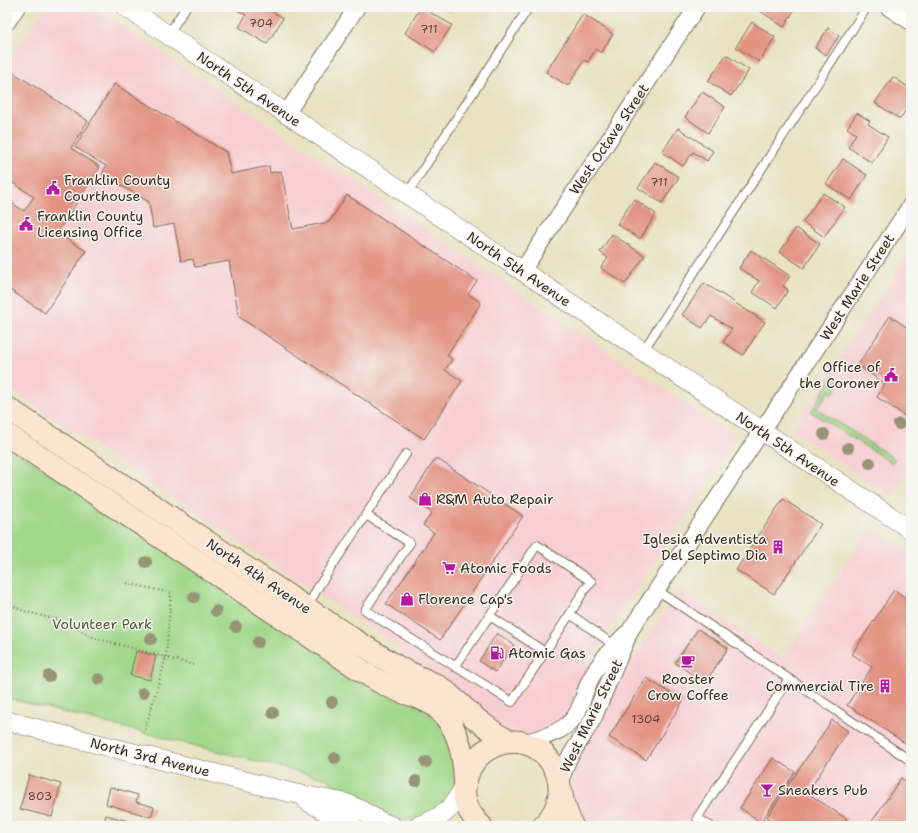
<svg xmlns="http://www.w3.org/2000/svg" width="918" height="833" font-family="'Shantell Sans',sans-serif">
<style>
.built{fill:#f7cfd3}
.park{fill:#a1d88a;stroke:#6e8154}
.garden{fill:url(#garden-dots);stroke:#6e8154}
.building{fill:#e39382}
.lines{fill:none;stroke-linecap:round;stroke-linejoin:round}
.service-casing{stroke:#786a57;stroke-width:10}
.minor-casing{stroke:#786a57;stroke-width:18}
.tertiary-casing{stroke:#786a57;stroke-width:20}
.secondary-casing{stroke:#786a57;stroke-width:24}
.path{stroke:#786a57;stroke-width:2.5;stroke-dasharray:1 3;stroke-linecap:butt}
.service{stroke:#fff;stroke-width:8}
.minor{stroke:#fff;stroke-width:16}
.tertiary{stroke:#fff;stroke-width:19}
.secondary{stroke:#fce5d0;stroke-width:22}
.tree{fill:#979576}
.labels{text-anchor:middle;stroke-width:3;stroke-linejoin:round;paint-order:stroke}
.number-label{font-size:12px;fill:#654437}
.street-label{font-size:14px;fill:#3b2a1e;stroke:#f6f6f2}
.poi-label{font-size:14px;fill:#3b2a1e;stroke:#f6f6f2;text-anchor:start}
.park-label{font-size:14px;fill:#545639;stroke:#f6f6f2}
</style>
<defs>
<pattern id="garden-dots" width="8" height="8" patternUnits="userSpaceOnUse"><rect width="8" height="8" fill="#a1d88a"/><path d="M2 2h.1M6 6h.1" fill="none" stroke="#8cba77" stroke-width="1.8" stroke-linecap="round"/></pattern>
</defs>
<rect width="100%" height="100%" fill="#f6f6f2"/>
<filter id="ink" filterUnits="userSpaceOnUse"><feTurbulence type="fractalNoise" baseFrequency=".025" numOctaves="2"/><feDisplacementMap in="SourceGraphic" scale="8" xChannelSelector="R" yChannelSelector="G"/><feConvolveMatrix kernelMatrix="1 2 1 2 8 2 1 2 1" color-interpolation-filters="sRGB"/></filter>
<filter id="wash" filterUnits="userSpaceOnUse"><feTurbulence type="fractalNoise" baseFrequency=".012" numOctaves="4" result="noise"/><feDisplacementMap in="SourceGraphic" scale="16" xChannelSelector="R" yChannelSelector="G"/><feGaussianBlur stdDeviation="0.9" result="paint"/><feColorMatrix in="noise" values="0 0 0 0 0 0 0 0 0 0 0 0 0 0 0 0 0 1.4 0 .05"/><feComposite in="paint" operator="in"/></filter>
<g filter="url(#wash)">
<rect width="100%" height="100%" fill="#e8e2c1"/>
<!-- built -->
<g class="built">
<path d="M46,7H93L731,434L734,441L592,656L569,715L554,726L529,734H519L499,726L408,661L397,646L7,387V64Z"/>
<path d="M911,252V465L891,496L792,430Z"/>
<path d="M870,527L911,554V826H579L569,800L570,782L576,761L621,679L679,590L783,659Z"/>
<path d="M290,815L327,826H287Z"/>
</g>
<!-- park -->
<path class="park" d="M7,446L420,705L447,730L458,778L453,789L446,801L439,807L416,818L405,820L390,818L341,790L327,779L7,698Z"/>
<!-- garden -->
<path class="garden" d="M833,376L841,381L833,394L829,391L817,409L895,459L892,463L811,412Z"/>
<g id="blocks">
<!-- building -->
<g class="building">
<path d="M232,7H265L283,18L267,44L239,27L246,15Z"/>
<path d="M287,7H296L293,11Z"/>
<path d="M421,7L452,25L435,52L405,33Z"/>
<path d="M443,7H453L450,12Z"/>
<path d="M763,7H796L784,27L760,11Z"/>
<path d="M583,14L613,34L601,53L596,49L588,62L584,60L568,86L546,72Z"/>
<path d="M752,22L775,37L759,62L736,47Z"/>
<path d="M828,28L839,36L826,55L815,48Z"/>
<path d="M726,55L749,70L731,96L708,81Z"/>
<path d="M14,73L88,121L71,148L100,167L57,233L86,251L45,313L7,288V200L24,211L34,197L7,179V83Z"/>
<path d="M893,77L911,89V103L900,119L875,103Z"/>
<path d="M114,84L226,152L231,174L269,166L270,173L281,171L293,229L329,222L347,195L477,281L468,294L481,303L447,355L452,359L445,370L462,381L424,439L239,317L229,261L195,267L193,259L181,261L174,224L153,228L149,202L102,174L106,166L75,147Z"/>
<path d="M702,92L725,107L708,133L685,117Z"/>
<path d="M857,113L870,121L868,124L888,137L872,163L848,147L856,134L847,128Z"/>
<path d="M678,128L713,151L707,161L693,152L683,166L662,152Z"/>
<path d="M843,159L867,175L851,200L826,184Z"/>
<path d="M655,162L679,177L662,203L638,188Z"/>
<path d="M823,193L845,207L824,237L803,222Z"/>
<path d="M634,199L656,214L640,239L617,224Z"/>
<path d="M796,228L820,244L804,268L780,252Z"/>
<path d="M612,234L645,256L625,284L601,268L608,258L600,252Z"/>
<path d="M751,250L790,276L783,286L788,290L777,308L752,292L759,281L739,268Z"/>
<path d="M704,283L765,322L743,355L723,342L732,329L711,316L702,328L682,315Z"/>
<path d="M890,316L911,330V420L877,397L885,384L858,365Z"/>
<path d="M436,458L523,516L440,640L386,604L434,533L423,525L432,513L410,498Z"/>
<path d="M783,499L821,524L774,594L736,570Z"/>
<path d="M894,590L911,601V747L847,705L872,667L852,654Z"/>
<path d="M698,629L728,648L705,683L675,663Z"/>
<path d="M497,633L514,645L495,672L479,661Z"/>
<path d="M136,651L156,656L150,680L130,675Z"/>
<path d="M646,678L683,701L646,760L609,737Z"/>
<path d="M832,720L848,731L807,793L847,819L842,826H781L767,817Z"/>
<path d="M773,758L795,772L761,822L740,808Z"/>
<path d="M29,775L61,784L52,817L20,809Z"/>
<path d="M901,778L911,785V815L905,824L908,826H869Z"/>
<path d="M110,787L138,795L136,802L154,807L151,817L106,804Z"/>
<path d="M106,815L143,825L142,826H103Z"/>
<path d="M186,822L202,825V826H185Z"/>
</g>
</g>
</g>
<g filter="url(#ink)">
<use href="#blocks" fill-opacity="0" stroke="#786a57" stroke-width="1"/>
<g class="lines">
<!-- service casing -->
<g class="service-casing">
<g id="service">
<path d="M168,35L186,7"/>
<path d="M407,194L529,7"/>
<path d="M643,351L867,7"/>
<path d="M366,515L410,543L365,610L512,702L570,614L585,589L592,582L537,545L455,667"/>
<path d="M657,590L911,761"/>
<path d="M307,608L317,589L406,454"/>
<path d="M570,614L614,645"/>
<path d="M490,616L545,652"/>
<path d="M710,826L697,818L789,679"/>
</g>
</g>
<!-- minor casing -->
<g class="minor-casing">
<g id="minor">
<path d="M888,7L911,22"/>
<path d="M7,22L17,7"/>
<path d="M286,114L357,7"/>
<path d="M522,271L697,7"/>
<path d="M521,743C541,738 569,732 578,711C583,701 585,690 590,680C599,662 612,647 626,634"/>
<path d="M560,782L568,760L593,719L631,629L911,205"/>
</g>
</g>
<!-- tertiary casing -->
<g class="tertiary-casing">
<g id="tertiary">
<path d="M126,7L911,530"/>
<path d="M7,721L292,793L345,803C362,808 374,821 392,826"/>
<path d="M307,801L352,826"/>
<path d="M417,826C431,823 446,814 455,802C458,797 460,793 464,788"/>
</g>
</g>
<!-- secondary casing -->
<g class="secondary-casing">
<g id="secondary">
<path d="M7,408L351,638L401,669L436,685L445,691L475,718L496,734L511,742"/>
<path d="M7,435L362,671C373,678 385,685 397,690C409,695 421,697 432,704C457,721 464,752 465,781"/>
<path d="M561,791L563,803L572,826"/>
<path d="M481,826C467,812 460,796 467,776C471,763 479,753 492,747C540,723 585,786 543,826"/>
</g>
</g>
<!-- path -->
<g class="path">
<path d="M127,583L171,593L166,657L144,733"/>
<path d="M7,603L24,611L61,621L95,638L194,665"/>
</g>
<!-- service -->
<use href="#service" class="service"/>
<!-- minor -->
<use href="#minor" class="minor"/>
<!-- tertiary -->
<use href="#tertiary" class="tertiary"/>
<!-- secondary -->
<use href="#secondary" class="secondary"/>
</g>
<!-- trees -->
<g class="tree">
<circle cx="899" cy="424" r="6"/>
<circle cx="824" cy="434" r="6"/>
<circle cx="848" cy="448" r="6"/>
<circle cx="870" cy="463" r="6"/>
<circle cx="146" cy="562" r="6"/>
<circle cx="194" cy="597" r="6"/>
<circle cx="216" cy="611" r="6"/>
<circle cx="236" cy="627" r="6"/>
<circle cx="151" cy="639" r="6"/>
<circle cx="258" cy="642" r="6"/>
<circle cx="49" cy="676" r="6"/>
<circle cx="99" cy="679" r="6"/>
<circle cx="143" cy="693" r="6"/>
<circle cx="332" cy="702" r="6"/>
<circle cx="273" cy="713" r="6"/>
<circle cx="335" cy="758" r="6"/>
<circle cx="426" cy="762" r="6"/>
<circle cx="416" cy="781" r="6"/>
</g>
</g>
<!-- icons -->
<defs>
<g id="civic-bare" transform="scale(1.08)"><path d="M-.6-6.5H3V-4.5H.6V-3L4-1V1h2V6H-6V1h2V-1L-.6-3ZM-1.2 2.5V6h2.4V2.5Z" fill="#b5179e" stroke="#f6f6f2" stroke-width="2.5" paint-order="stroke"/></g>
<g id="shop-bare" transform="scale(1.08)"><path d="M-5-2.5h2.3a2.7 3.5 0 0 1 5.4 0H5L5.5 6h-11ZM-1.5-2.5h3a1.5 2.3 0 0 0-3 0Z" fill="#b5179e" stroke="#f6f6f2" stroke-width="2.5" paint-order="stroke"/></g>
<g id="building-bare" transform="scale(1.08)"><path d="M-4-6H4V6H1V3H-1V6H-4ZM-2.5-4.3h1.7v1.8h-1.7ZM.8-4.3h1.7v1.8H.8ZM-2.5-1h1.7V.8h-1.7ZM.8-1h1.7V.8H.8Z" fill="#b5179e" stroke="#f6f6f2" stroke-width="2.5" paint-order="stroke"/></g>
<g id="supermarket-bare" transform="scale(1.08)"><path d="M-6-5.5h2.5l.6 2H6L4.5 2H-2.5L-4.4-4H-6ZM-1.5 3.2a1.3 1.3 0 1 0 .1 0ZM3 3.2a1.3 1.3 0 1 0 .1 0Z" fill="#b5179e" stroke="#f6f6f2" stroke-width="2.5" paint-order="stroke"/></g>
<g id="fuel-bare" transform="scale(1.08)"><path d="M-5.5-6h7V0h2V4h1.3V-2.5L3-4.5l.8-.8L6-3V5H2.5V1h-1V6h-7ZM-4.2-4.7v3.2H.2V-4.7Z" fill="#b5179e" stroke="#f6f6f2" stroke-width="2.5" paint-order="stroke"/></g>
<g id="cafe-bare" transform="scale(1.08)"><path d="M-5.5-4.5H6V0H3Q3 3.5 0 3.5H-2.5Q-5.5 3.5-5.5 0ZM3-3.2v2h1.7v-2ZM-6 4.5H4V6H-6Z" fill="#b5179e" stroke="#f6f6f2" stroke-width="2.5" paint-order="stroke"/></g>
<g id="bar-bare" transform="scale(1.08)"><path d="M-6-5H6L.8 .8V4.5H3.5V6h-7V4.5H-.8V.8Z" fill="#b5179e" stroke="#f6f6f2" stroke-width="2.5" paint-order="stroke"/></g>
</defs>
<g fill-rule="evenodd">
<use href="#civic-bare" x="53" y="188"/>
<use href="#civic-bare" x="26" y="224"/>
<use href="#civic-bare" x="891" y="375"/>
<use href="#shop-bare" x="425" y="499"/>
<use href="#building-bare" x="778" y="547"/>
<use href="#supermarket-bare" x="449" y="568"/>
<use href="#shop-bare" x="407" y="599"/>
<use href="#fuel-bare" x="497" y="653"/>
<use href="#cafe-bare" x="688" y="661"/>
<use href="#building-bare" x="885" y="686"/>
<use href="#bar-bare" x="767" y="790"/>
</g>
<g class="labels">
<!-- number labels -->
<g class="number-label">
<text x="261" y="27">704</text>
<text x="429" y="33">711</text>
<text x="659" y="186">711</text>
<text x="646" y="723">1304</text>
<text x="40" y="800">803</text>
</g>
<!-- street labels -->
<g class="street-label">
<text transform="translate(249 89) rotate(34)" y="5">North 5th Avenue</text>
<text transform="translate(609 139) rotate(-56)" y="5">West Octave Street</text>
<text transform="translate(519 269) rotate(34)" y="5">North 5th Avenue</text>
<text transform="translate(857 287) rotate(-57)" y="5">West Marie Street</text>
<text transform="translate(788 449) rotate(34)" y="5">North 5th Avenue</text>
<text transform="translate(259 576) rotate(34)" y="5">North 4th Avenue</text>
<text transform="translate(591 716) rotate(-64)" y="5">West Marie Street</text>
<text transform="translate(150 757) rotate(14)" y="5">North 3rd Avenue</text>
</g>
<!-- poi labels -->
<g class="poi-label">
<text x="64" y="185">Franklin County<tspan x="64" dy="16">Courthouse</tspan></text>
<text x="37" y="221">Franklin County<tspan x="37" dy="16">Licensing Office</tspan></text>
<text x="880" y="372" text-anchor="end">Office of<tspan x="880" dy="16">the Coroner</tspan></text>
<text x="436" y="504">R&amp;M Auto Repair</text>
<text x="767" y="544" text-anchor="end">Iglesia Adventista<tspan x="767" dy="16">Del Septimo Dia</tspan></text>
<text x="460" y="573">Atomic Foods</text>
<text x="418" y="604">Florence Cap's</text>
<text x="508" y="658">Atomic Gas</text>
<text x="688" y="684" text-anchor="middle">Rooster<tspan x="688" dy="16">Crow Coffee</tspan></text>
<text x="874" y="691" text-anchor="end">Commercial Tire</text>
<text x="778" y="795">Sneakers Pub</text>
</g>
<!-- park labels -->
<g class="park-label">
<text x="102" y="629">Volunteer Park</text>
</g>
</g>
<!-- margin -->
<rect width="918" height="833" fill="none" stroke="#f6f6f2" stroke-width="24"/>
</svg>
